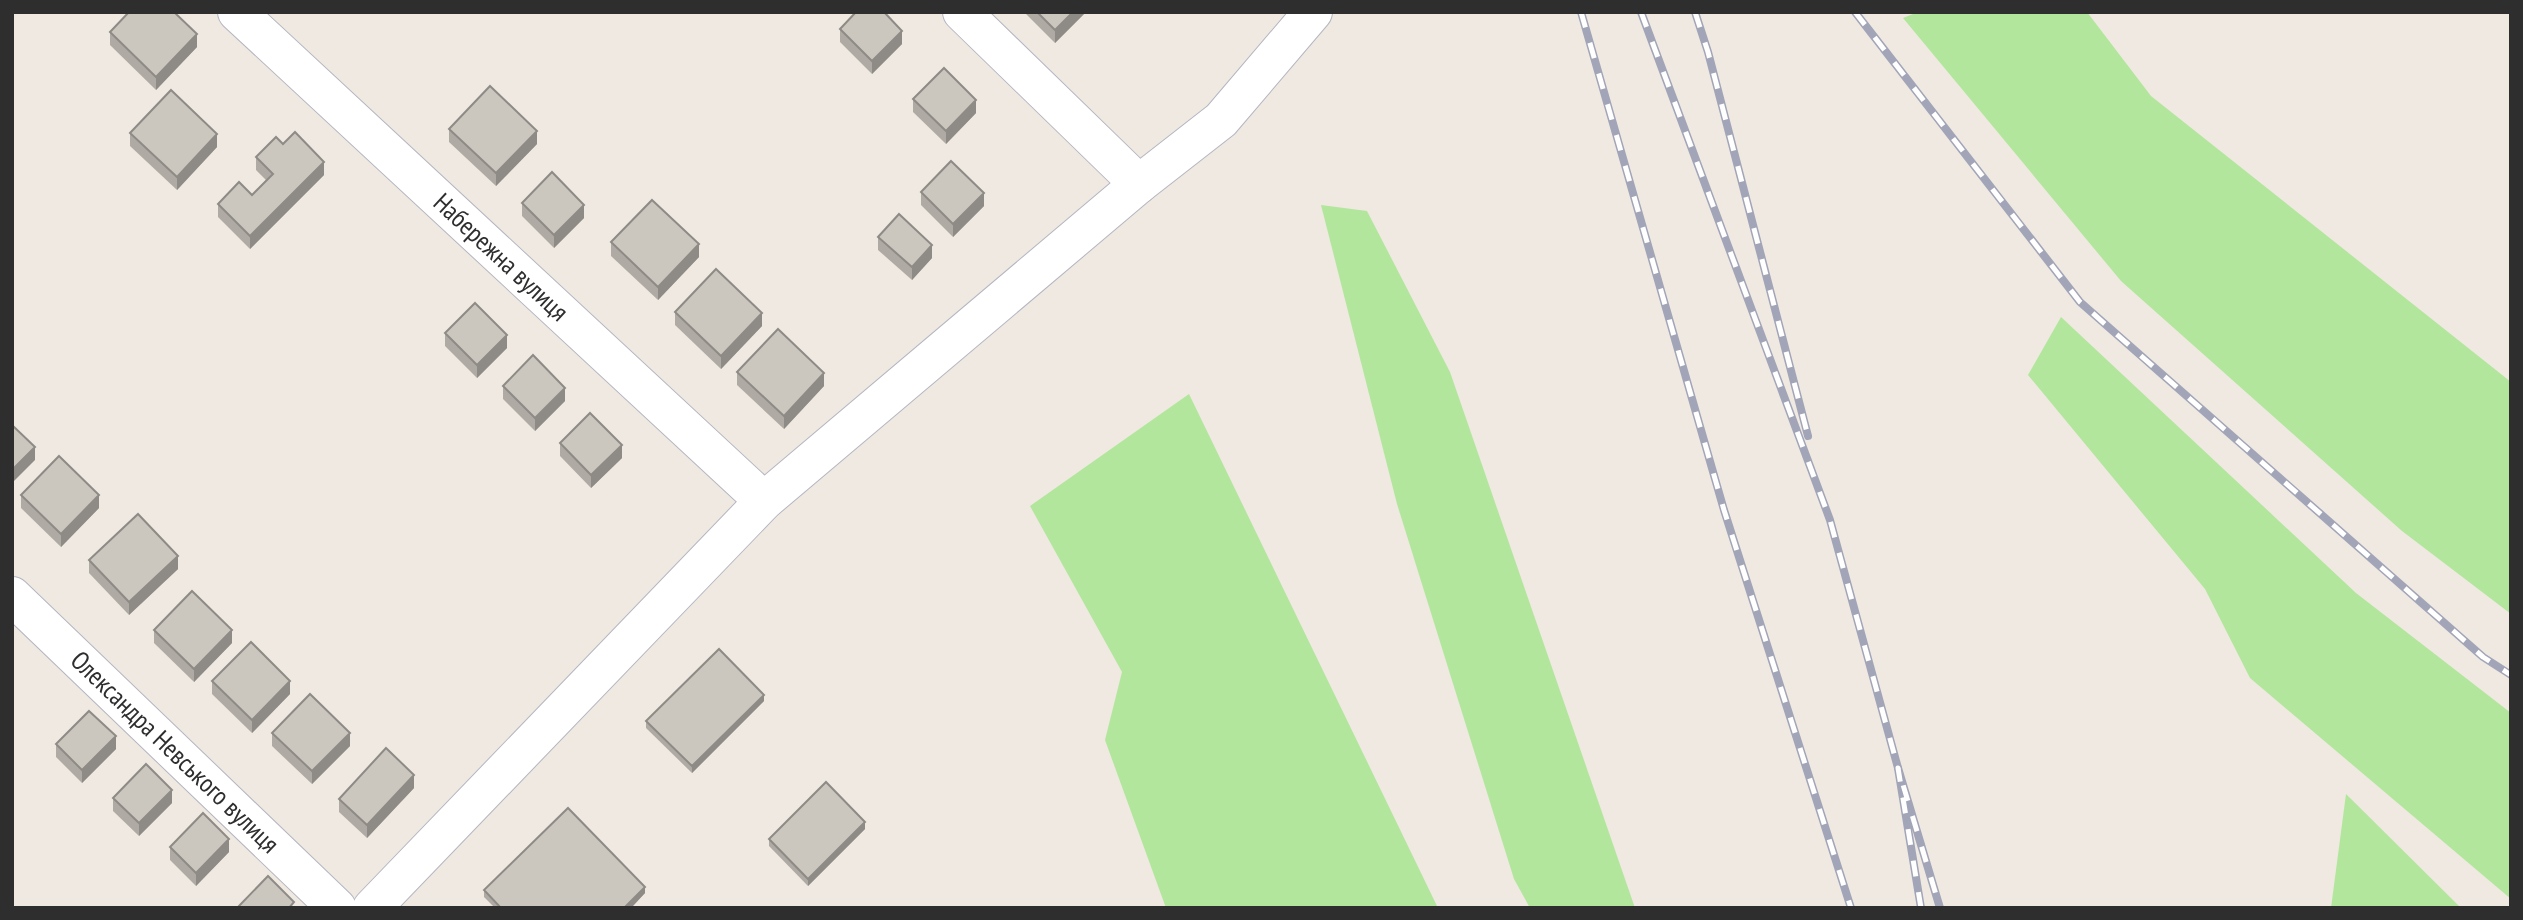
<svg xmlns="http://www.w3.org/2000/svg" width="2523" height="920" font-family="'PT Sans Narrow',sans-serif">
<style>
.green{fill:#b2e69d}
.lines{fill:none;stroke-linecap:round;stroke-linejoin:round}
.minor-casing{stroke:#b4b6c1;stroke-width:40}
.minor{stroke:#fff;stroke-width:38}
.rail-casing{stroke:#a2a5b8;stroke-width:8}
.rail{stroke:#fff;stroke-width:5;stroke-dasharray:16;stroke-linecap:butt}
.wall{fill:#afaba4}
.shaded-wall{fill:#8e8b86}
.building{fill:#cbc7bf;stroke:#8e8b86;stroke-width:2}
.labels{text-anchor:middle;stroke-width:7;stroke-linejoin:round;paint-order:stroke}
.street-label{font-size:26px;fill:#2e2e2e;stroke:#fff}
</style>
<rect width="100%" height="100%" fill="#efe9e1"/>
<!-- green -->
<g class="green">
<path d="M1918,12H2087L2151,96L2511,382V614L2402,531L2121,281L1903,18Z"/>
<path d="M1321,205L1367,211L1450,372L1635,908H1530L1514,879L1397,504Z"/>
<path d="M2061,317L2356,593L2511,713V899L2250,678L2205,589L2028,375Z"/>
<path d="M1189,394L1438,908H1166L1105,740L1122,672L1030,506Z"/>
<path d="M2346,794L2461,908H2331Z"/>
</g>
<g class="lines">
<!-- minor casing -->
<g class="minor-casing">
<g id="minor">
<path d="M237,12L764,501"/>
<path d="M962,12L1139,184"/>
<path d="M12,596L337,908"/>
<path d="M372,908L764,501L1139,184L1221,120L1313,12"/>
</g>
</g>
<!-- minor -->
<use href="#minor" class="minor"/>
<!-- rail casing -->
<g class="rail-casing">
<g id="rail">
<path d="M1581,12L1724,510L1851,908"/>
<path d="M1641,12L1830,520L1898,768"/>
<path d="M1695,12L1708,52L1808,436"/>
<path d="M1855,12L2080,302L2483,657L2511,675"/>
<path d="M1921,908L1898,768L1940,908"/>
</g>
</g>
<!-- rail -->
<use href="#rail" class="rail"/>
</g>
<!-- wall -->
<g class="wall">
<path d="M1024,12H1086L1055,43Z"/>
<path d="M840,29L902,44L872,74L840,42Z"/>
<path d="M110,32L197,47L156,90L110,45Z"/>
<path d="M913,99L976,113L946,144L913,112Z"/>
<path d="M449,129L537,144L496,186L449,142Z"/>
<path d="M130,133L217,147L177,190L130,146Z"/>
<path d="M283,144L324,175L250,249L218,217V204L252,195L266,180L256,170V157Z"/>
<path d="M921,192L984,206L953,237L921,205Z"/>
<path d="M522,203L584,218L554,248L522,216Z"/>
<path d="M878,237L932,258L912,280L878,250Z"/>
<path d="M611,242L699,257L658,300L611,256Z"/>
<path d="M675,312L762,326L721,369L675,325Z"/>
<path d="M445,333L507,348L477,378L445,346Z"/>
<path d="M737,372L824,386L784,429L737,385Z"/>
<path d="M503,386L565,401L535,431L503,399Z"/>
<path d="M560,443L622,458L591,488L560,456Z"/>
<path d="M21,495L99,508L61,547L21,508Z"/>
<path d="M89,560L178,569L129,615L89,573Z"/>
<path d="M154,630L232,643L194,682L154,643Z"/>
<path d="M212,681L290,694L252,733L212,694Z"/>
<path d="M764,701L692,773L646,728V721Z"/>
<path d="M272,733L350,746L312,784L272,746Z"/>
<path d="M56,744L116,749L82,783L56,757Z"/>
<path d="M414,788L367,838L339,812V799Z"/>
<path d="M113,798L172,803L139,836L113,811Z"/>
<path d="M865,829L808,886L769,846V839Z"/>
<path d="M170,847L229,852L196,886L170,860Z"/>
<path d="M484,890L645,893L631,908H495L484,897Z"/>
</g>
<!-- shaded-wall -->
<g class="shaded-wall">
<path d="M1073,12H1086L1055,43V30Z"/>
<path d="M902,31V44L872,74V61Z"/>
<path d="M197,34V47L156,90V77Z"/>
<path d="M976,100V113L946,144V131Z"/>
<path d="M537,131V144L496,186V173Z"/>
<path d="M217,134V147L177,190V177Z"/>
<path d="M324,162V175L250,249V236Z"/>
<path d="M984,193V206L953,237V224Z"/>
<path d="M584,205V218L554,248V235Z"/>
<path d="M699,244V257L658,300V287Z"/>
<path d="M932,245V258L912,280V267Z"/>
<path d="M762,313V326L721,369V356Z"/>
<path d="M507,335V348L477,378V365Z"/>
<path d="M824,373V386L784,429V416Z"/>
<path d="M565,388V401L535,431V418Z"/>
<path d="M622,445V458L591,488V475Z"/>
<path d="M35,447V460L12,483V470Z"/>
<path d="M99,495V508L61,547V534Z"/>
<path d="M178,556V569L129,615V602Z"/>
<path d="M232,630V643L194,682V669Z"/>
<path d="M290,681V694L252,733V720Z"/>
<path d="M764,695V701L692,773V766Z"/>
<path d="M350,733V746L312,784V771Z"/>
<path d="M116,736V749L82,783V770Z"/>
<path d="M414,775V788L367,838V825Z"/>
<path d="M172,790V803L139,836V823Z"/>
<path d="M865,822V829L808,886V879Z"/>
<path d="M229,839V852L196,886V873Z"/>
<path d="M645,887V893L631,908H624Z"/>
</g>
<!-- building -->
<g class="building">
<path d="M129,12H174L197,34L156,77L110,32Z"/>
<path d="M856,12H884L902,31L872,61L840,29Z"/>
<path d="M1037,12H1073L1055,30Z"/>
<path d="M944,68L976,100L946,131L913,99Z"/>
<path d="M490,86L537,131L496,173L449,129Z"/>
<path d="M171,90L217,134L177,177L130,133Z"/>
<path d="M295,132L324,162L250,236L218,204L239,182L252,195L273,174L256,157L276,137L283,144Z"/>
<path d="M951,161L984,193L953,224L921,192Z"/>
<path d="M552,172L584,205L554,235L522,203Z"/>
<path d="M652,200L699,244L658,287L611,242Z"/>
<path d="M899,214L932,245L912,267L878,237Z"/>
<path d="M716,269L762,313L721,356L675,312Z"/>
<path d="M475,303L507,335L477,365L445,333Z"/>
<path d="M778,329L824,373L784,416L737,372Z"/>
<path d="M533,355L565,388L535,418L503,386Z"/>
<path d="M590,413L622,445L591,475L560,443Z"/>
<path d="M12,425L35,447L12,470Z"/>
<path d="M59,456L99,495L61,534L21,495Z"/>
<path d="M138,514L178,556L129,602L89,560Z"/>
<path d="M192,591L232,630L194,669L154,630Z"/>
<path d="M251,642L290,681L252,720L212,681Z"/>
<path d="M719,649L764,695L692,766L646,721Z"/>
<path d="M310,694L350,733L312,771L272,733Z"/>
<path d="M89,711L116,736L82,770L56,744Z"/>
<path d="M386,748L414,775L367,825L339,799Z"/>
<path d="M146,764L172,790L139,823L113,798Z"/>
<path d="M826,782L865,822L808,879L769,839Z"/>
<path d="M568,808L645,887L624,908H501L484,890Z"/>
<path d="M203,813L229,839L196,873L170,847Z"/>
<path d="M268,876L294,902L289,908H237Z"/>
</g>
<g class="labels">
<!-- street labels -->
<g class="street-label">
<text transform="translate(501 257) rotate(43)" y="9">Набережна вулиця</text>
<text transform="translate(175 752) rotate(44)" y="9">Олександра Невського вулиця</text>
</g>
</g>
<!-- border -->
<rect width="2523" height="920" fill="none" stroke="#2e2e2e" stroke-width="28"/>
</svg>
